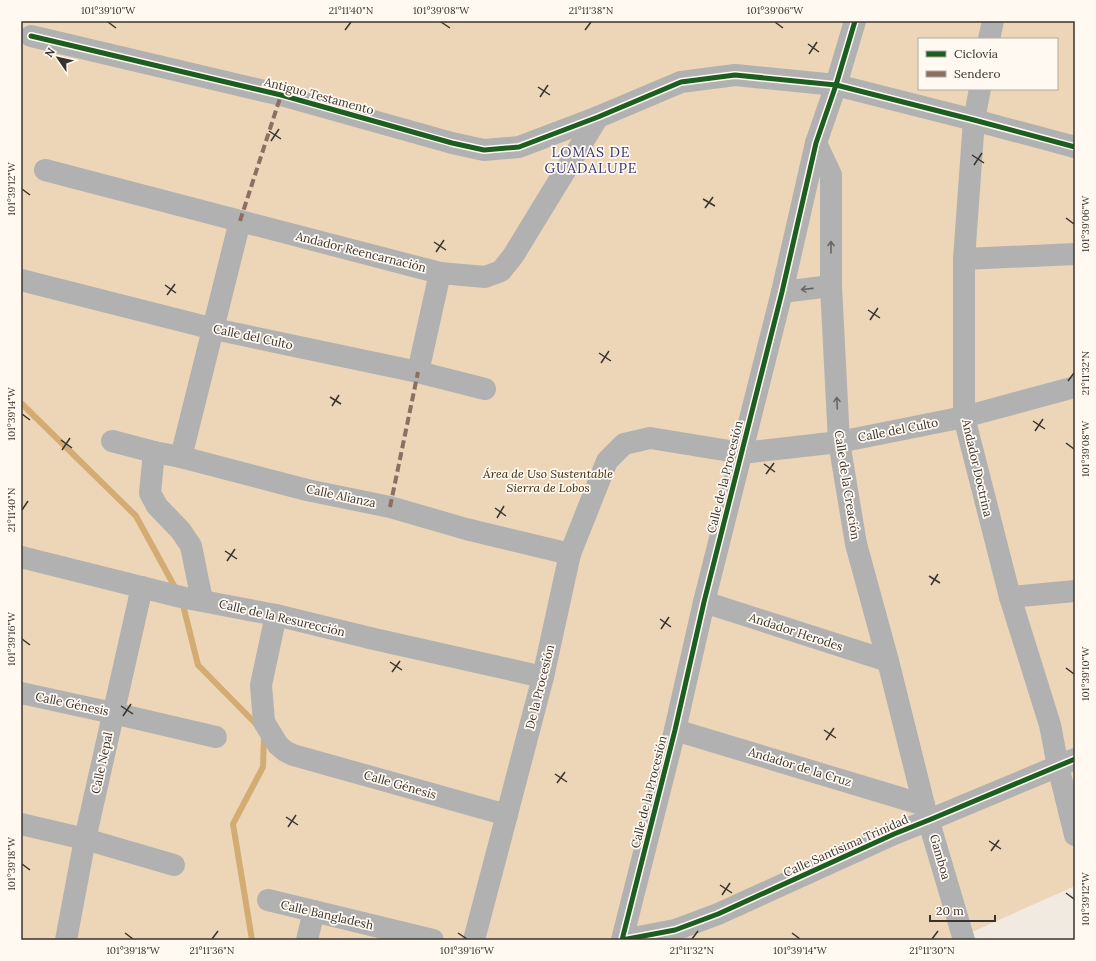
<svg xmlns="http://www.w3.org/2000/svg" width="1096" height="961" font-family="Lora,serif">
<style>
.green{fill:#edd6b7;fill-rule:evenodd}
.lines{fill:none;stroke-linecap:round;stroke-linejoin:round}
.stream{stroke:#d3ac74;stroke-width:6}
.minor{stroke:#b1b1b2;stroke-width:22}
.quiet{stroke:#8d6e63;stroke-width:4;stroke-dasharray:8 4;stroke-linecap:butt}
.cycleway-casing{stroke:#fff9f2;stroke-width:8}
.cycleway{stroke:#1b5e20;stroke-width:5}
.oneway{stroke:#686562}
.ticks{fill:none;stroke:#38332c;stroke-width:1.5}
.labels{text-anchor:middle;stroke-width:3.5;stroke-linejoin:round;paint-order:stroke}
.street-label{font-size:12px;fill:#38332c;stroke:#fff9f2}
.park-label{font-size:12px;font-style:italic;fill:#3c2705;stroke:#fff9f2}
.quarter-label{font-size:14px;letter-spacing:1px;fill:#34346f;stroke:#fff9f2}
.neatline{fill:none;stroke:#38332c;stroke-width:1.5}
.ticks-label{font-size:10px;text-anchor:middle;fill:#38332c}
</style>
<rect width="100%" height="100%" fill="#f1eae1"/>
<!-- green -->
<path class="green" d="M21,21H1075V886L954,940H21ZM919,39H1057V89H919Z"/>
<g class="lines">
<!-- stream -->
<g class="stream">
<path d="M21,403L136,516L177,591"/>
<path d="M182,601L198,665L257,725"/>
<path d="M252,940L233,824L263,767L264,735"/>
</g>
<!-- minor -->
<g class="minor">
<path d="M855,21L836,85L816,143L782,292L704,602L675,730L622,940L675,930L718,914L894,834L929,820L1075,759"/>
<path d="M31,36L281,95L452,143L484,150L519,147L598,117L681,82L735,75L836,85L974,120L1075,147"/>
<path d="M989,39L993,21"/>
<path d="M980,89L974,120L964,259V417L1010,597L1050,725L1058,766L1075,835"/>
<path d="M816,143L831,175V286L839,442L856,544L888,661L924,805L964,940"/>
<path d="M45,170L440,273L485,277L501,271L513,256L598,117"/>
<path d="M964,259L1075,254"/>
<path d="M21,280L214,329L418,372L485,389"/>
<path d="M782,292L831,286"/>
<path d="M418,372L440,273"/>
<path d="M112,441L154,452L181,457L307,490L390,507L466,529L570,554"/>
<path d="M154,452L150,493L157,506L181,531L191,546L202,600"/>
<path d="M181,457L240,221"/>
<path d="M21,557L181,597L276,615L374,639L543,677"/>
<path d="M1010,597L1075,591"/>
<path d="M704,602L888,661"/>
<path d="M276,615L261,685L264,722L278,745L285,751L293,755L507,815"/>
<path d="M21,693L113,713L216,737"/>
<path d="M675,730L924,805"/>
<path d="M21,824L85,839L174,865"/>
<path d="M268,900L433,940"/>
<path d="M66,940L85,839L142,587"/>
<path d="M307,940L314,911"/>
<path d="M474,940L543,677L570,554L607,461L624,444L650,438L742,453L839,442L964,417L1075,387"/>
</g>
<!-- quiet -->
<g class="quiet">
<path d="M240,221L281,95"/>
<path d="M390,507L418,372"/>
</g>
<!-- cycleway casing -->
<g class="cycleway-casing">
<g id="cycleway">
<path d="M855,21L836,85L816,143L782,292L704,602L675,730L622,940L675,930L718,914L894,834L929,820L1075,759"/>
<path d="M31,36L281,95L452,143L484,150L519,147L598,117L681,82L735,75L836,85L974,120L1075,147"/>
</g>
</g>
<!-- cycleway -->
<use href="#cycleway" class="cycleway"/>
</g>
<!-- one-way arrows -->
<defs><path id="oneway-shaft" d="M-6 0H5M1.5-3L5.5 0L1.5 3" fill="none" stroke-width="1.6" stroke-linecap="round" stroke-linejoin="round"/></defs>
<g class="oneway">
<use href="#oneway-shaft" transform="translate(831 247) rotate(-90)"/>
<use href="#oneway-shaft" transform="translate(807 289) rotate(174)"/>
<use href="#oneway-shaft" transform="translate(837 403) rotate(-93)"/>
</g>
<!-- ticks -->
<path class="ticks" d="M108,22L116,28M441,22L450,28M775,22L783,28M345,30L351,22M585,30L591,22M808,44L819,52M809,54L817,42M538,87L550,95M540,97L548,85M269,131L281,139M271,141L279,129M972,155L984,163M974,165L982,153M22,189L30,195M703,199L715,206M705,208L713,197M1066,218L1074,224M434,242L446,250M436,252L444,240M165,285L176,293M167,295L175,284M868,310L880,318M870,320L878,308M599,353L611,361M601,363L609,351M1068,381L1074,373M330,397L341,404M332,406L339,395M22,414L30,420M1033,421L1045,429M1035,431L1043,419M61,440L72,448M1066,443L1074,449M62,450L70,438M764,464L775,472M766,474L774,463M495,508L506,516M22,510L28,501M497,518L504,506M225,551L237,559M227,561L235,549M929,576L940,583M931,585L938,574M660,619L671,627M661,629L669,617M22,639L30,645M390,662L402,670M1066,668L1074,674M392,672L400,661M121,706L133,714M123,716L131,704M824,730L836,738M826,740L834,728M555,774L567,782M557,783L565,772M286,817L298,825M288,827L296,815M989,841L1001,849M991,851L999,840M22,864L30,870M720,885L732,893M1066,893L1074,899M722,895L730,883M125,933L133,939M458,933L467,939M792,933L800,939M212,939L218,931M692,939L698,931M932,939L938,931"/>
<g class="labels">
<!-- street labels -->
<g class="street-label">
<text transform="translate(319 96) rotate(15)" y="4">Antiguo Testamento</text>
<text transform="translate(361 252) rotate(14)" y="4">Andador Reencarnación</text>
<text transform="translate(253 337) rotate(12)" y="4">Calle del Culto</text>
<text transform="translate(898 430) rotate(-11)" y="4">Calle del Culto</text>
<text transform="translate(977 468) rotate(77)" y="4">Andador Doctrina</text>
<text transform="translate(725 477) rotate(-76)" y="4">Calle de la Procesión</text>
<text transform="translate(847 485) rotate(81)" y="4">Calle de la Creación</text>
<text transform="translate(341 496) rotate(12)" y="4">Calle Alianza</text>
<text transform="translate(282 618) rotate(13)" y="4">Calle de la Resurección</text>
<text transform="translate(796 632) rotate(18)" y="4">Andador Herodes</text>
<text transform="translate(540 687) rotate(-76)" y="4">De la Procesión</text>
<text transform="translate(72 704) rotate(12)" y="4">Calle Génesis</text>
<text transform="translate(102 763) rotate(-78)" y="4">Calle Nepal</text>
<text transform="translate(800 767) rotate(17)" y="4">Andador de la Cruz</text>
<text transform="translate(400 785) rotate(16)" y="4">Calle Génesis</text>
<text transform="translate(649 792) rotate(-76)" y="4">Calle de la Procesión</text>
<text transform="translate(846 846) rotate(-24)" y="4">Calle Santisima Trinidad</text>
<text transform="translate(940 857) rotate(74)" y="4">Gamboa</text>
<text transform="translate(327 915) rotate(13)" y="4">Calle Bangladesh</text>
</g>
<!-- park labels -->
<g class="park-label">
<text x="548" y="478">Área de Uso Sustentable<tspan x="548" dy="14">Sierra de Lobos</tspan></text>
</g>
<!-- quarter labels -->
<g class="quarter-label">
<text x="591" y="157">LOMAS DE<tspan x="591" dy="16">GUADALUPE</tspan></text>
</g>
</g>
<!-- border -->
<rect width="1096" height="961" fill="none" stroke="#fff9f2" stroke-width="44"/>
<!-- legend -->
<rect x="918" y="38" width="140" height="52" fill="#fff9f2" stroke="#afaaa3"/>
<rect x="926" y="51" width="20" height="6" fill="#1b5e20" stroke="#afaaa3"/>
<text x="954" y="58" font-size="12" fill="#38332c">Ciclovía</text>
<rect x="926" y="71" width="20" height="6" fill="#8d6e63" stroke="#afaaa3"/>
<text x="954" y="78" font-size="12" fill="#38332c">Sendero</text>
<!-- north arrow -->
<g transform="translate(58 58) rotate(304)" stroke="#fff9f2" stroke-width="3" paint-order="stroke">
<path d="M0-3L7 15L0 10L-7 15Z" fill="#38332c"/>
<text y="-6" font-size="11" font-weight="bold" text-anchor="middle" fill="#38332c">N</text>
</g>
<!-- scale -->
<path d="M930 915v6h65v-6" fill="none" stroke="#38332c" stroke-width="2"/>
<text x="936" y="915" font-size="12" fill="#38332c" stroke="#fff9f2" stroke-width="3" paint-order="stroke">20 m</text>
<rect x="22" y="22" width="1052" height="917" class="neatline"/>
<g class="ticks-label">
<text x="108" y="14">101°39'10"W</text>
<text x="351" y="14">21°11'40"N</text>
<text x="441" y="14">101°39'08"W</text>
<text x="591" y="14">21°11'38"N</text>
<text x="775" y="14">101°39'06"W</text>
<text transform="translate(11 189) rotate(-90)" y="4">101°39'12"W</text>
<text transform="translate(1085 224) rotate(-90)" y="4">101°39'06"W</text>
<text transform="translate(1085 373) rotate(-90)" y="4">21°11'32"N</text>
<text transform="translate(11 414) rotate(-90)" y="4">101°39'14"W</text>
<text transform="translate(1085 449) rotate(-90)" y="4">101°39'08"W</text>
<text transform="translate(11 510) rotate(-90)" y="4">21°11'40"N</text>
<text transform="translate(11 639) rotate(-90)" y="4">101°39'16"W</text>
<text transform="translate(1085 674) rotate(-90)" y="4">101°39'10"W</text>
<text transform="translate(11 864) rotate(-90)" y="4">101°39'18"W</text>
<text transform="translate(1085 899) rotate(-90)" y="4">101°39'12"W</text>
<text x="133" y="954">101°39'18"W</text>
<text x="212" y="954">21°11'36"N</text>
<text x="467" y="954">101°39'16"W</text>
<text x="692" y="954">21°11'32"N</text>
<text x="800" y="954">101°39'14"W</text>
<text x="932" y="954">21°11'30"N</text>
</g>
</svg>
